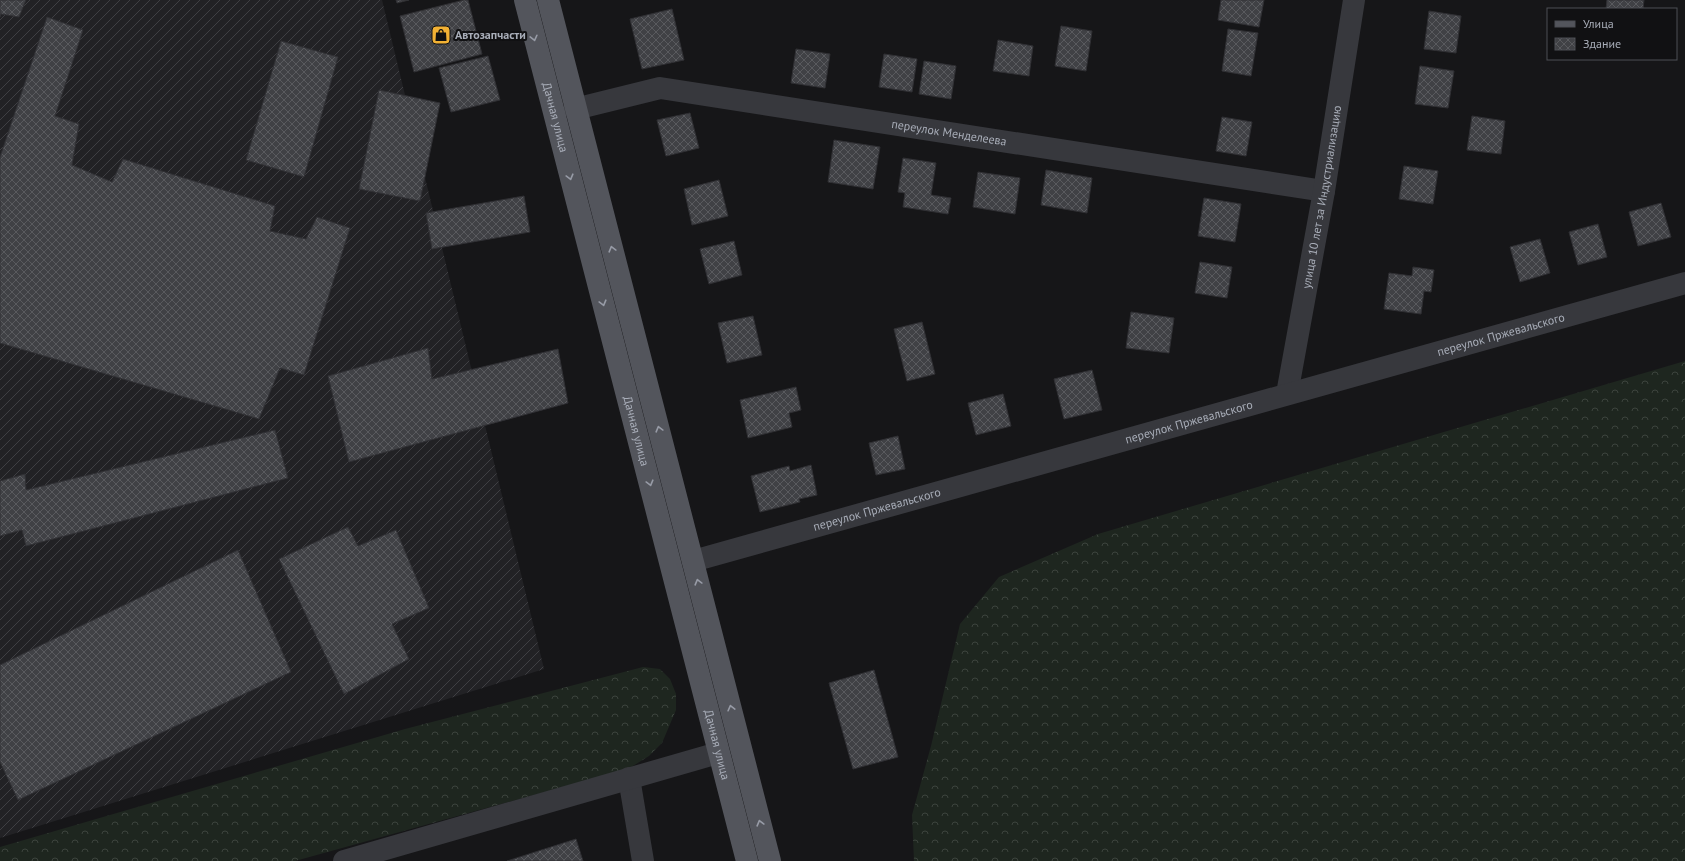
<svg xmlns="http://www.w3.org/2000/svg" width="1685" height="861" font-family="'PT Sans',sans-serif">
<style>
.industrial{fill:url(#industrial-furrows)}
.forest{fill:url(#forest-crowns)}
.building{fill:url(#building-cross-hatch);stroke:#303034}
.lines{fill:none;stroke-linecap:round;stroke-linejoin:round}
.minor{stroke:#37383d;stroke-width:22}
.major{stroke:#53555c;stroke-width:22}
.oneway{stroke:#979ba6}
.labels{text-anchor:middle;stroke-width:4;stroke-linejoin:round;paint-order:stroke}
.poi-label{font-size:12px;font-weight:bold;fill:#a8adb8;stroke:#111113;text-anchor:start}
.street-label{font-size:12px;fill:#a8adb8;stroke:#111113}
</style>
<defs>
<pattern id="industrial-furrows" width="10" height="10" patternUnits="userSpaceOnUse"><rect width="10" height="10" fill="#222225"/><path d="M-1 1l2-2M0 10L10 0M9 11l2-2" fill="none" stroke="#3f3f43"/></pattern>
<pattern id="forest-crowns" width="20" height="18" patternUnits="userSpaceOnUse"><rect width="20" height="18" fill="#1e261f"/><path d="M2 6a3 3 0 1 1 6 0M12 15a3 3 0 1 1 6 0" fill="none" stroke="#3c433d"/></pattern>
<pattern id="building-cross-hatch" width="8" height="8" patternUnits="userSpaceOnUse"><rect width="8" height="8" fill="#404145"/><path d="M0 0l8 8M0 8l8-8" fill="none" stroke="#595a5e"/></pattern>
</defs>
<rect width="100%" height="100%" fill="#161618"/>
<!-- industrial -->
<path class="industrial" d="M0,0H382L544,669L0,838Z"/>
<!-- forest -->
<g class="forest">
<path d="M1685,361V861H914L912,815L931,746L960,624L999,577L1098,534Z"/>
<path d="M643,667L660,669L670,679L676,694V710L662,743L649,756L628,769L295,861H0V847L405,729Z"/>
</g>
<!-- building -->
<g class="building">
<path d="M0,0H26L19,17L1,14L0,17Z"/>
<path d="M396,0H409L397,3Z"/>
<path d="M464,0H468L482,54L414,72L400,16Z"/>
<path d="M1221,0H1264L1259,27L1218,20Z"/>
<path d="M1607,0H1644L1643,9H1606Z"/>
<path d="M672,9L684,60L642,69L630,19Z"/>
<path d="M1429,11L1461,16L1456,53L1424,49Z"/>
<path d="M47,17L83,30L55,116L79,124L72,165L112,182L123,159L275,206L270,231L306,239L317,217L350,228L304,375L280,368L259,419L0,343V157Z"/>
<path d="M1061,26L1092,31L1086,71L1055,66Z"/>
<path d="M1228,29L1258,33L1251,76L1222,71Z"/>
<path d="M998,40L1033,46L1029,76L993,71Z"/>
<path d="M281,41L338,57L304,177L246,160Z"/>
<path d="M796,49L830,54L825,88L791,83Z"/>
<path d="M884,54L917,59L912,92L879,87Z"/>
<path d="M488,56L500,100L451,112L439,68Z"/>
<path d="M924,61L956,66L951,99L919,94Z"/>
<path d="M1420,66L1454,71L1448,108L1415,104Z"/>
<path d="M379,90L440,103L420,201L359,189Z"/>
<path d="M690,113L699,148L666,156L657,120Z"/>
<path d="M1472,116L1505,121L1501,154L1467,150Z"/>
<path d="M1222,117L1252,122L1246,156L1216,151Z"/>
<path d="M834,140L880,147L873,189L828,182Z"/>
<path d="M903,158L936,163L931,195L951,198L948,214L903,207L905,193L898,192Z"/>
<path d="M1404,166L1438,171L1433,204L1399,199Z"/>
<path d="M1046,170L1092,178L1087,213L1041,205Z"/>
<path d="M978,172L1020,178L1015,214L973,207Z"/>
<path d="M719,180L728,216L692,225L684,189Z"/>
<path d="M524,196L530,232L432,249L426,213Z"/>
<path d="M1204,198L1241,204L1235,242L1198,236Z"/>
<path d="M1661,203L1671,237L1638,246L1629,212Z"/>
<path d="M1598,224L1607,257L1578,265L1569,232Z"/>
<path d="M1540,239L1550,273L1520,282L1510,247Z"/>
<path d="M734,241L742,275L709,284L700,249Z"/>
<path d="M1200,262L1232,267L1227,298L1195,293Z"/>
<path d="M1413,267L1434,270L1431,292L1424,291L1421,314L1384,309L1389,273L1412,276Z"/>
<path d="M1131,312L1174,318L1169,353L1126,348Z"/>
<path d="M753,316L762,355L727,363L718,323Z"/>
<path d="M922,322L935,374L907,381L894,329Z"/>
<path d="M428,348L432,379L558,349L568,403L349,462L328,376Z"/>
<path d="M1092,370L1102,410L1064,419L1054,379Z"/>
<path d="M796,387L801,410L789,413L792,427L748,438L740,400Z"/>
<path d="M1003,394L1011,426L976,435L968,403Z"/>
<path d="M275,430L288,478L26,546L22,530L0,536V481L25,474L26,490Z"/>
<path d="M898,436L905,469L876,475L869,443Z"/>
<path d="M811,465L817,495L799,499L800,502L760,512L751,476L789,466L790,471Z"/>
<path d="M348,527L358,546L396,530L429,608L392,624L409,659L344,694L279,559Z"/>
<path d="M238,550L291,672L18,800L0,762V665Z"/>
<path d="M874,670L898,757L853,769L829,683Z"/>
<path d="M576,839L583,861H507Z"/>
</g>
<g class="lines">
<!-- minor -->
<g class="minor">
<path id="s1" d="M575,109L660,88L1324,191"/>
<path id="s2" d="M1287,394L1324,191L1354,0"/>
<path id="s3" d="M693,561L1685,283"/>
<path d="M629,778L643,861"/>
<path d="M344,861L718,753"/>
</g>
<!-- major -->
<g class="major">
<path id="s4" d="M525,0L747,861"/>
<path d="M548,0L770,861"/>
</g>
</g>
<!-- one-way arrows -->
<defs><path id="oneway-chevron" d="M-2-3.5L2.5 0L-2 3.5" fill="none" stroke-width="1.6" stroke-linecap="round" stroke-linejoin="round"/></defs>
<g class="oneway">
<use href="#oneway-chevron" transform="translate(534 38) rotate(76)"/>
<use href="#oneway-chevron" transform="translate(570 177) rotate(75)"/>
<use href="#oneway-chevron" transform="translate(612 249) rotate(-105)"/>
<use href="#oneway-chevron" transform="translate(603 303) rotate(75)"/>
<use href="#oneway-chevron" transform="translate(659 429) rotate(-105)"/>
<use href="#oneway-chevron" transform="translate(650 483) rotate(75)"/>
<use href="#oneway-chevron" transform="translate(698 582) rotate(-105)"/>
<use href="#oneway-chevron" transform="translate(731 708) rotate(-104)"/>
<use href="#oneway-chevron" transform="translate(760 823) rotate(-105)"/>
</g>
<!-- icons -->
<defs>
<g id="shop-square" transform="scale(1)"><rect x="-9" y="-9" width="18" height="18" rx="4" fill="#f2b134" stroke="#111113"/><path d="M-5-2.5h2.3a2.7 3.5 0 0 1 5.4 0H5L5.5 6h-11ZM-1.5-2.5h3a1.5 2.3 0 0 0-3 0Z" fill="#111"/></g>
</defs>
<g fill-rule="evenodd">
<use href="#shop-square" x="441" y="35"/>
</g>
<g class="labels">
<!-- poi labels -->
<g class="poi-label">
<text x="455" y="39">Автозапчасти</text>
</g>
<!-- street labels -->
<g class="street-label">
<text dy="4" stroke="none"><textPath href="#s4" startOffset="121">Дачная улица</textPath></text>
<text dy="4" stroke="none"><textPath href="#s1" startOffset="380">переулок Менделеева</textPath></text>
<text dy="4" stroke="none"><textPath href="#s2" startOffset="200">улица 10 лет за Индустриализацию</textPath></text>
<text dy="4" stroke="none"><textPath href="#s3" startOffset="839">переулок Пржевальского</textPath></text>
<text dy="4" stroke="none"><textPath href="#s3" startOffset="515">переулок Пржевальского</textPath></text>
<text dy="4" stroke="none"><textPath href="#s4" startOffset="445">Дачная улица</textPath></text>
<text dy="4" stroke="none"><textPath href="#s3" startOffset="191">переулок Пржевальского</textPath></text>
<text dy="4" stroke="none"><textPath href="#s4" startOffset="769">Дачная улица</textPath></text>
</g>
</g>
<!-- legend -->
<rect x="1547" y="8" width="130" height="52" fill="#111113" stroke="#4d4f55"/>
<rect x="1555" y="21" width="20" height="6" fill="#53555c" stroke="#4d4f55"/>
<text x="1583" y="28" font-size="12" fill="#a8adb8">Улица</text>
<rect x="1555" y="38" width="20" height="12" fill="url(#building-cross-hatch)" stroke="#4d4f55"/>
<text x="1583" y="48" font-size="12" fill="#a8adb8">Здание</text>
</svg>
